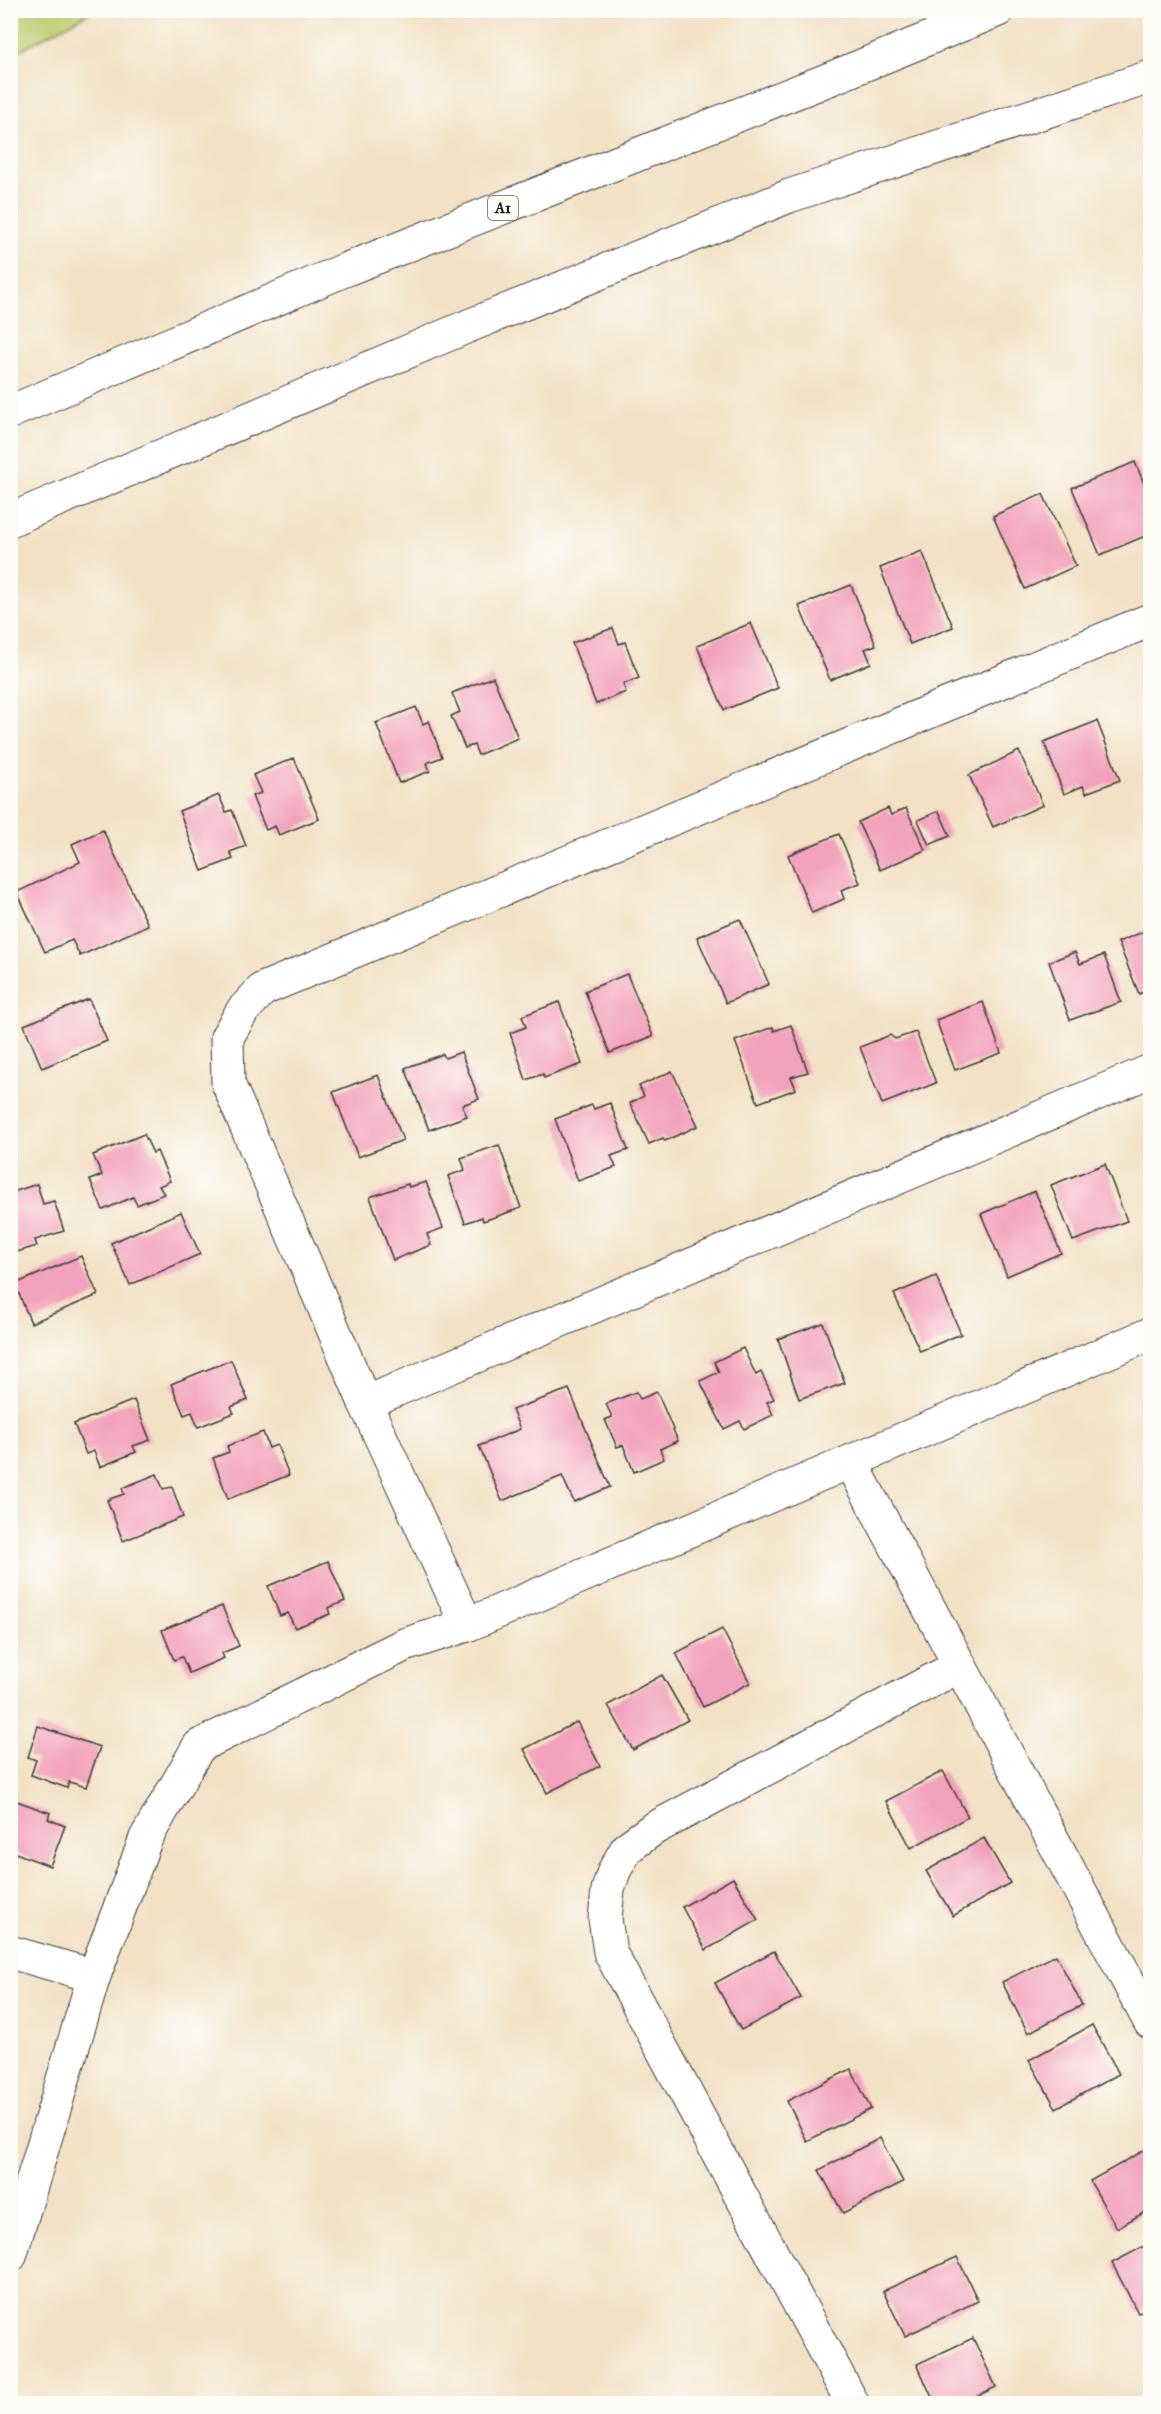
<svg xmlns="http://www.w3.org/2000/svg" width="1161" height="2414" font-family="'IM FELL Great Primer',serif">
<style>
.green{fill:#bacc70;stroke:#6b7446;stroke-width:1.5}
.building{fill:#f2a2bc}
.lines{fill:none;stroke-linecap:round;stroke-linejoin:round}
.street-casing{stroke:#3c3a35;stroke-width:35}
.highway-casing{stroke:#3c3a35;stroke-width:35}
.street{stroke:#fff;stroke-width:33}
.highway{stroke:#fff;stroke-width:33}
.labels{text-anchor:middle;stroke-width:5;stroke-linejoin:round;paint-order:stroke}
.shield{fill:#fdfcf7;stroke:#605f5e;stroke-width:1.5}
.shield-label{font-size:15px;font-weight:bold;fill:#1c1c1c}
</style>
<rect width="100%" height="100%" fill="#fdfcf7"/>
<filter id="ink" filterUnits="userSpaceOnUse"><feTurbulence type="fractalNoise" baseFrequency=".0167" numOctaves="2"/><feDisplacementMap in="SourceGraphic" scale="12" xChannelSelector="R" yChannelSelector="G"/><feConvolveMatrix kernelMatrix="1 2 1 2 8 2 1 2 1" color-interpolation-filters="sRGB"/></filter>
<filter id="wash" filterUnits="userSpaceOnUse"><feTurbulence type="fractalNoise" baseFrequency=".008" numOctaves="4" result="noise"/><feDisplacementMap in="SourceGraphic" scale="24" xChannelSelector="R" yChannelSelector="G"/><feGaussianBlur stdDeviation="1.35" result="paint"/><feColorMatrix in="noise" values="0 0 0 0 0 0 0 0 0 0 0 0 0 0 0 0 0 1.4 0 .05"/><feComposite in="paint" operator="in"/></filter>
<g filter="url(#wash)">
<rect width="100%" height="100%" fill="#f2e1c5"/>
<!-- green -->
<path class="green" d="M11,10H93V11L11,55Z"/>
<g id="blocks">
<!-- building -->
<g class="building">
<path d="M1135,462L1150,498V534L1100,555L1072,488Z"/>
<path d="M1043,494L1076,566L1025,589L993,516Z"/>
<path d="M922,551L953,627L910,644L880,568Z"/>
<path d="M851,585L876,645L865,649L871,663L830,680L799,606Z"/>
<path d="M751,623L778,688L724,710L697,646Z"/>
<path d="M613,628L619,644L625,642L639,678L623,684L626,692L596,704L572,643Z"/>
<path d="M493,677L518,738L478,755L474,745L465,748L451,716L460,712L452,693Z"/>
<path d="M416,707L423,724L429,721L442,757L427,763L430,771L399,783L376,723Z"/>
<path d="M1097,721L1120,780L1086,793L1083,786L1064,794L1044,742Z"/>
<path d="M1019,751L1043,805L993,827L969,775Z"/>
<path d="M294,758L319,819L279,835L275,826L266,830L252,796L261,793L253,775Z"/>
<path d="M219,795L226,812L232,810L246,846L230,852L233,859L202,871L179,811Z"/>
<path d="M888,808L891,815L906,808L925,850L880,870L858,822Z"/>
<path d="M939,811L950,836L929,845L918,820Z"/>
<path d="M103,830L148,925L80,956L72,940L45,952L17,892L80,862L72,844Z"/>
<path d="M839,834L860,883L841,890L844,899L812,913L788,855Z"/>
<path d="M740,919L769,984L726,1003L697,937Z"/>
<path d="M1150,929V989L1139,994L1118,942Z"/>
<path d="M1075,952L1080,964L1104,955L1121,1002L1070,1020L1049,962Z"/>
<path d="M627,974L653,1036L610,1053L585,991Z"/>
<path d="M89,999L107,1041L42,1068L24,1025Z"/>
<path d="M559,1002L582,1064L544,1078L543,1074L526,1080L510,1033L526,1027L522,1016Z"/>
<path d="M983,1002L1001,1053L955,1070L936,1020Z"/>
<path d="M791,1025L808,1072L791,1077L796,1089L758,1103L735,1041L773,1027L774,1031Z"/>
<path d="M916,1032L936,1083L882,1104L860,1047L890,1035L895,1039Z"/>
<path d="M461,1052L479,1099L462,1105L467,1116L429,1130L405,1068L443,1054L445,1058Z"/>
<path d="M672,1071L698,1126L665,1141L663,1138L649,1144L630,1103L644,1096L639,1086Z"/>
<path d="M378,1075L403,1140L358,1157L333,1092Z"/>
<path d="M610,1103L628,1150L611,1156L616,1167L578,1181L555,1119L592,1105L594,1109Z"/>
<path d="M144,1134L153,1153L157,1151L170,1181L159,1186L164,1194L137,1205L133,1197L103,1210L90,1180L102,1175L93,1155Z"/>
<path d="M499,1145L521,1208L483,1221L482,1217L465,1223L448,1176L465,1170L461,1158Z"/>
<path d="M1105,1164L1127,1221L1073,1241L1051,1185Z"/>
<path d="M426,1182L443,1228L427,1234L431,1245L393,1260L370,1197L408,1184L409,1187Z"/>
<path d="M37,1184L43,1204L54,1201L64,1231L35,1240L37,1246L10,1254V1193Z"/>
<path d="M1035,1191L1061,1253L1007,1276L981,1214Z"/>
<path d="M181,1212L200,1254L130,1285L111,1243Z"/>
<path d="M81,1256L98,1295L31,1323L15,1284Z"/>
<path d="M936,1276L961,1334L920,1351L894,1294Z"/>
<path d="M823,1323L845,1383L799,1399L778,1339Z"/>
<path d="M743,1348L756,1375L761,1372L774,1399L767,1402L773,1415L744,1429L740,1421L724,1429L700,1381L719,1372L714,1362Z"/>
<path d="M231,1360L248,1400L231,1407L234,1413L198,1427L192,1412L184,1415L171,1384Z"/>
<path d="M569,1389L610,1487L574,1502L562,1476L502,1501L479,1446L520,1429L512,1410Z"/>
<path d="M636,1392L640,1399L657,1392L678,1441L660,1449L664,1459L634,1472L623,1445L617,1447L605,1420L612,1417L606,1404Z"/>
<path d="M134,1400L150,1440L133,1446L136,1452L100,1467L94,1451L86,1454L74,1424Z"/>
<path d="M263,1432L269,1448L277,1445L289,1475L228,1499L213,1458L229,1452L227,1446Z"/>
<path d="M157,1474L163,1489L172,1487L183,1517L123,1541L107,1500L124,1494L122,1488Z"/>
<path d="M328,1561L345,1601L328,1608L330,1614L295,1628L288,1613L280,1616L268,1586Z"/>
<path d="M222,1606L239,1646L222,1653L224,1658L189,1673L182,1657L174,1660L162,1630Z"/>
<path d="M722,1629L750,1683L703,1707L676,1653Z"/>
<path d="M662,1675L688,1720L633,1750L608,1705Z"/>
<path d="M577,1722L600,1766L547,1793L524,1749Z"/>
<path d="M38,1726L100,1747L86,1787L69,1782L67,1788L31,1775L36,1760L28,1757Z"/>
<path d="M943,1771L968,1817L911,1848L886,1801Z"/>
<path d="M14,1800L50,1813L48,1819L65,1826L50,1866L10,1851V1809Z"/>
<path d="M984,1838L1010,1883L953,1916L926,1871Z"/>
<path d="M733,1878L758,1920L706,1950L682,1907Z"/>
<path d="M774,1951L801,1998L741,2030L715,1983Z"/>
<path d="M1056,1955L1082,2005L1028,2033L1002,1982Z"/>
<path d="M1092,2025L1119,2074L1056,2108L1029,2060Z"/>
<path d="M851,2069L871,2109L807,2141L787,2101Z"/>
<path d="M880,2138L903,2182L843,2213L819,2170Z"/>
<path d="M1150,2147V2209L1117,2228L1090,2181Z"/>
<path d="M1150,2243V2306L1138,2313L1112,2263Z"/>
<path d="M957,2257L978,2301L905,2336L883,2291Z"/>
<path d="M973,2338L996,2387L960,2404H935L917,2364Z"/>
</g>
</g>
</g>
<g filter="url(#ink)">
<use href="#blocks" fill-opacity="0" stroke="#3c3a35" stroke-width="1.5"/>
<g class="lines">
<!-- street casing -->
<g class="street-casing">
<g id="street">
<path d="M10,520L466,327L789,196L1150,77"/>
<path d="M365,1403L1150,1071"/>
<path d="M851,1462L1150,2022"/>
<path d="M467,1625L365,1403L228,1083L227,1037L243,1010L263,989L1150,620"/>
<path d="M10,1952L94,1976"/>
<path d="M10,2256L94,1976L146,1838L199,1746L404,1645L467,1625L1150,1334"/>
<path d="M853,2404L610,1952L605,1919L608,1890L614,1871L627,1848L653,1829L959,1666"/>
</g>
</g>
<!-- highway casing -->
<g class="highway-casing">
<path id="highway" d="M10,412L347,269L827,80L998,10"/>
</g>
<!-- street -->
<use href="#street" class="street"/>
<!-- highway -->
<use href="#highway" class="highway"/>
</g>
</g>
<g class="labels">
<!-- shield labels -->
<rect class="shield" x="488" y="196" width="30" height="24" rx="4.5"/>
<g class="shield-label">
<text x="503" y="213">A1</text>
</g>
</g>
<!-- margin -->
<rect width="1161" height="2414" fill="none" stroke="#fdfcf7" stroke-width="36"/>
</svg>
